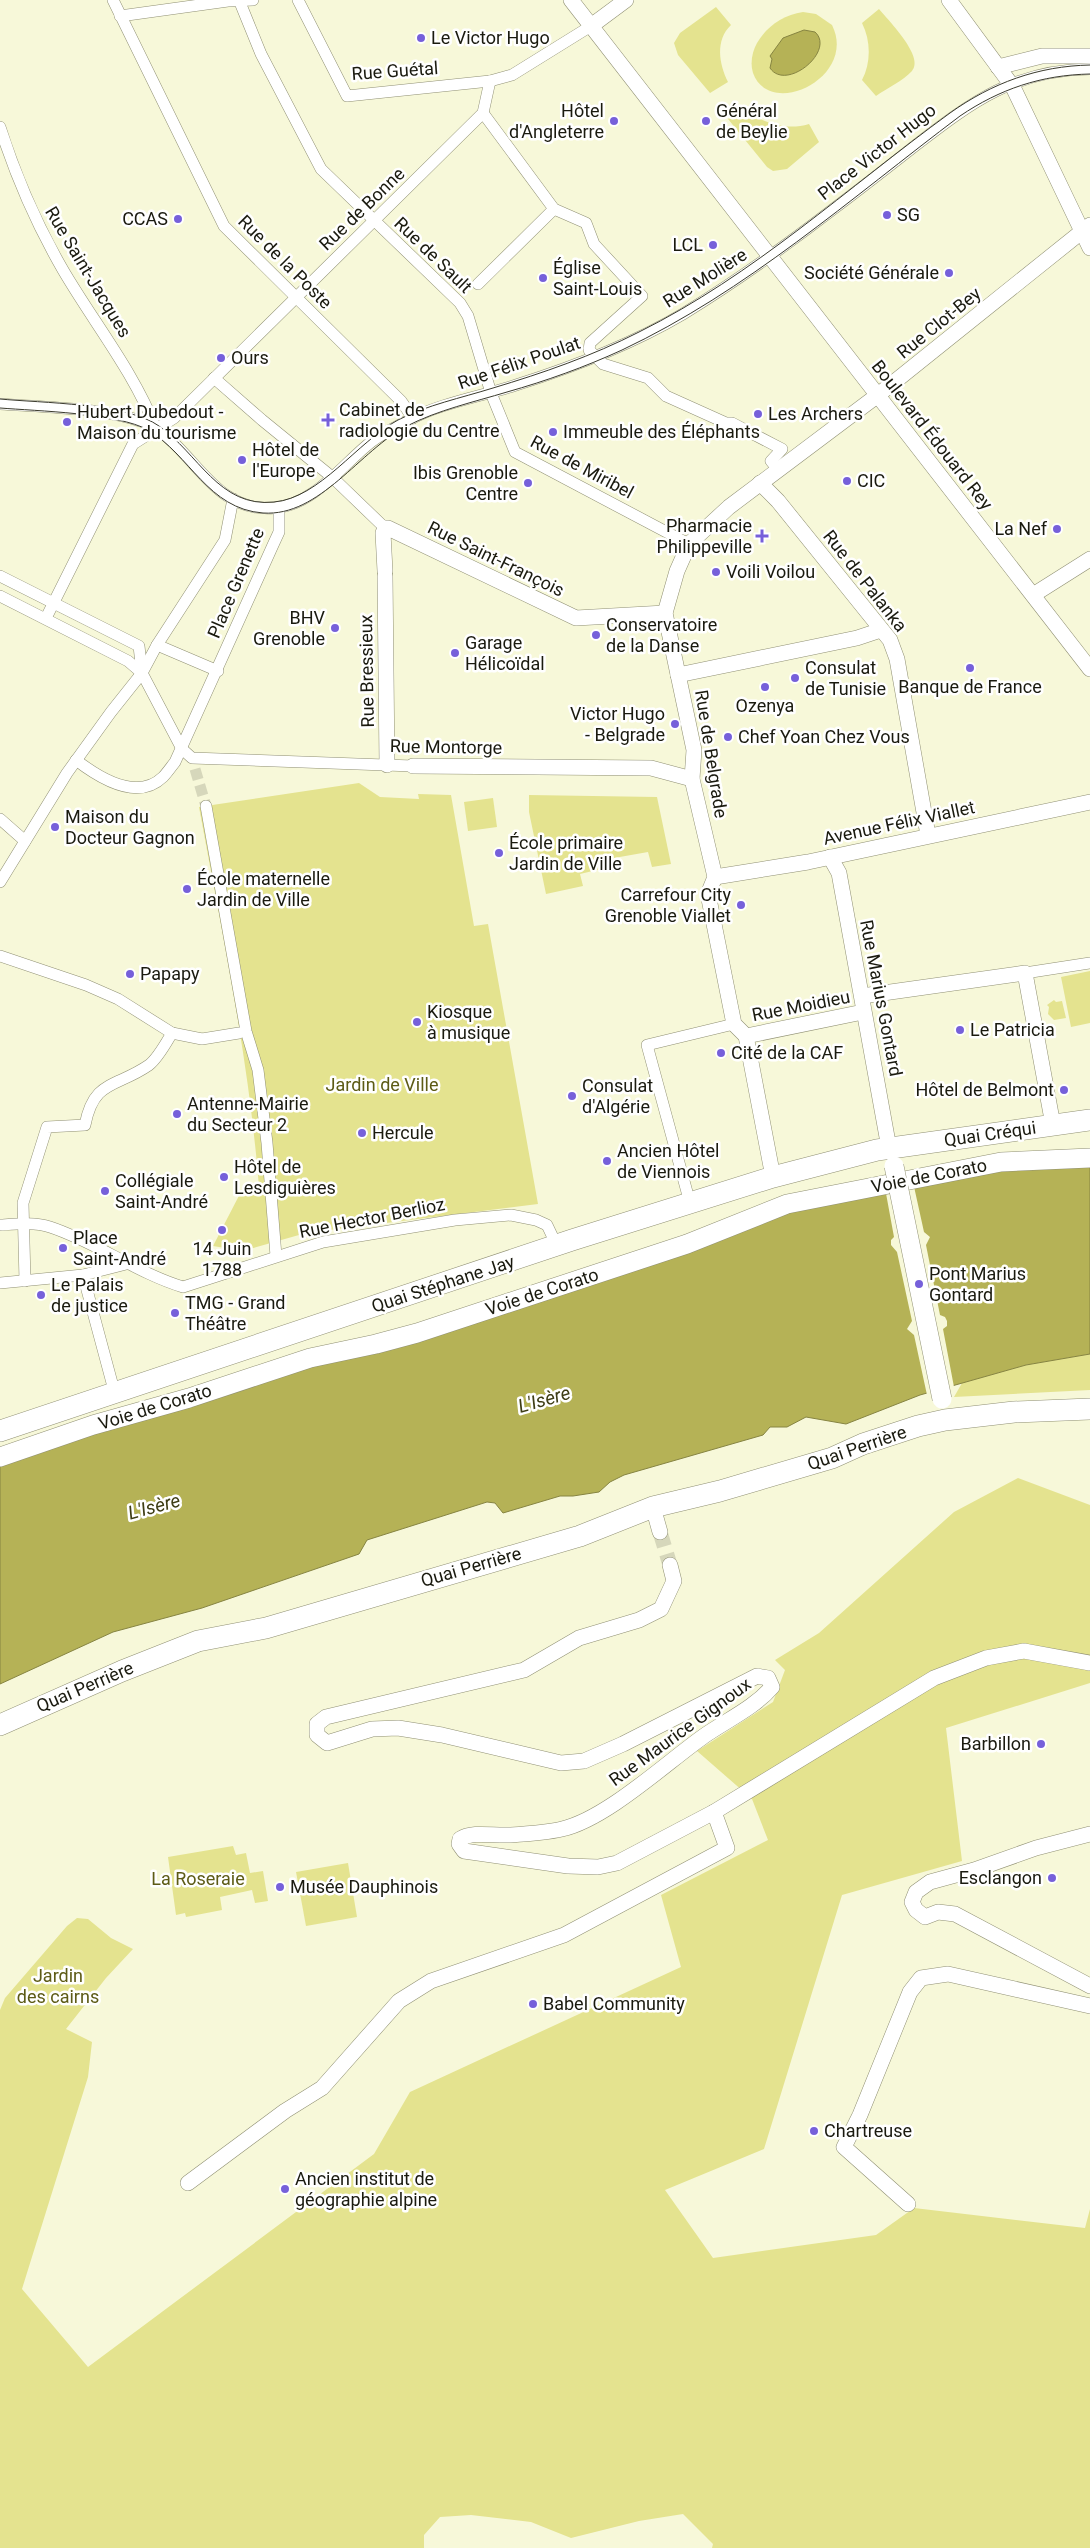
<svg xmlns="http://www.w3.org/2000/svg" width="1090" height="2548" font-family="Roboto,sans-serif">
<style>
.green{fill:#e4e38f}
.water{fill:#b5b256;stroke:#868441}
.pier{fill:#f7f8d9}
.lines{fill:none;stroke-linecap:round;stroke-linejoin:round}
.pedestrian-tunnel{stroke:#d6d7bb;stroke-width:11;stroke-dasharray:11 5.5;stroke-linecap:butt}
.minor-tunnel{stroke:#d6d7bb;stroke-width:15;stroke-dasharray:15 8;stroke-linecap:butt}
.pedestrian-casing{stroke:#909074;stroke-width:12}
.minor-casing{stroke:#909074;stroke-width:16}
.tertiary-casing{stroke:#909074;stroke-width:20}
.secondary-casing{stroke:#909074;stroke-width:22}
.pedestrian{stroke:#fff;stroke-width:11}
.minor{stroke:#fff;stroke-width:15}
.tertiary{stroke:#fff;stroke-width:19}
.secondary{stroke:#fff;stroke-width:21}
.tram{stroke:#3b3b2d;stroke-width:1}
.tertiary-bridge-casing{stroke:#909074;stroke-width:20;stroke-linecap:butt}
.tertiary-bridge{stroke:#fff;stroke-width:19}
.poi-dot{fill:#7660da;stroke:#fff;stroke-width:2}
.labels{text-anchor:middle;stroke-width:5;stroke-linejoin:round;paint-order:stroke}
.poi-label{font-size:18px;fill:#1a1a0f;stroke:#fff;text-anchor:start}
.street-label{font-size:18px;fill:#1a1a0f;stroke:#fff}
.park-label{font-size:18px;fill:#5d5b16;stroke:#fff}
.water-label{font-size:19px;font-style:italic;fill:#3e3d15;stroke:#fff}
</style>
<rect width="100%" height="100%" fill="#f7f8d9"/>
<!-- green -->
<g class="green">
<path d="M716,7L731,25C715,40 719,64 728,82L710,93L678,55L674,43L680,33Z"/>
<path d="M879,9C889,21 925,57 912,71C903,81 887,88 876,96L862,80C871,63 871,41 862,23Z"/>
<path d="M803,12L816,14L832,25C858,77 770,120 753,73C750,63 752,52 757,43C767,26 783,15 803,12Z"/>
<path d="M744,108C761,123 786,131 809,124L819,142L787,169L773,171L767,167L728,119Z"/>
<path d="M359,783L380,797L419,799L418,794L451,795L474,926L488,924L538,1204L306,1233L250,1249L242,1250L240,1246L225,1248L213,1246L244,1186L259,1187C249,1059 222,933 199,807Z"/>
<path d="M529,795L657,797L671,864L652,867L648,852L614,858L613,855L599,857L601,869L580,874L583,886L546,894L529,812Z"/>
<path d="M493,798L497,827L468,831L464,802Z"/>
<path d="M1090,971V1023L1071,1027L1061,977Z"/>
<path d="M1054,1000L1056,1002L1062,1001L1066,1018L1054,1020L1048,1014L1049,1007L1047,1005Z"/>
<path d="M1090,1354V1390L954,1397L962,1383L1026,1365Z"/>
<path d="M1018,1478L1090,1505V1683L946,1728L962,1861L842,1895L764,2149L665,2190L713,2258L876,2235L914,2208L1085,2228L1090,2209V2548H712L713,2544L683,2514L639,2521L571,2538L531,2522L471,2515L440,2517L424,2535V2548H0V2010L5,1998L67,1926L77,1918L88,1919L111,1938L133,1949L106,1978L66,2029L92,2042L88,2077L22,2289L88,2367L374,2154L410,2092L681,1967L661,1895L768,1840L752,1799L697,1751L773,1702L785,1670L775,1660L819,1633L954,1512Z"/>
<path d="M233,1846L236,1855L246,1853L250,1873L263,1871L268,1901L255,1903L252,1890L220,1897L222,1910L186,1917L185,1913L176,1915L168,1857Z"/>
<path d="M348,1863L357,1917L306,1926L296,1872Z"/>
</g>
<!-- water -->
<g class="water">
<path d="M804,30L815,32C836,51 786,92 770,68L772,59L770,56L783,38Z"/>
<path d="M1090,1166V1354L1026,1365L920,1395L846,1424L806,1417L787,1427H770L763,1435L624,1475L610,1482L599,1492L573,1496H560L503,1513L495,1503L487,1502L367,1540L359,1554L202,1608L113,1632L0,1684V1463L785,1208L993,1168Z"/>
</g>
<!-- pier -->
<path class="pier" d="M913,1182L924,1232L930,1237L926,1245L940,1315L945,1317L947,1321V1326L943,1329L954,1387L927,1395L914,1335L907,1329L912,1321L897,1252L891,1245V1240L894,1237L885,1188Z"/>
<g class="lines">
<!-- pedestrian-tunnel -->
<path class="pedestrian-tunnel" d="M195,769L206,806"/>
<!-- minor-tunnel -->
<path class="minor-tunnel" d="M660,1532L670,1565"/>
<!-- pedestrian casing -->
<g class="pedestrian-casing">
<g id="pedestrian">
<path d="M113,0L224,226L401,401L413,418"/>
<path d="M239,0L261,54L321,169L460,303L468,316L491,393L515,452L689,544"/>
<path d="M298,0L347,96L490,81L512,75L591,26"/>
<path d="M120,16L228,1L253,0"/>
<path d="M483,113L554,209L586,223L594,244L642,296L590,343L589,350L603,364L648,378L666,396L726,423H732L782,449L771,461L779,471"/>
<path d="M0,127C16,177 37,225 63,270C94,323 134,372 156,429"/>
<path d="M478,284L554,209"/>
<path d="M214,378L262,420L332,477L385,528"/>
<path d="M0,404C40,407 107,408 143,422C194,443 209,513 274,508C314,505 342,465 371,442C382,433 397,427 409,420C440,403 483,396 516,385C573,367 632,344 683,314C735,282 784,247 832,210C860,189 888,167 916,145C973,101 1015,70 1090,69"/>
<path d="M0,576L139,646L142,673L182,749L192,758L413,766"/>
<path d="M0,596L128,661L142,673"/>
<path d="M46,618L133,444L174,418L483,113L490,81"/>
<path d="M157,645L218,671"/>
<path d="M76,760C98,777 137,802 163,777C167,773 171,767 175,762L273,545L279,532V507"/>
<path d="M206,806L246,1031L258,1070L267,1143L276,1256"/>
<path d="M0,819L25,841"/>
<path d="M0,882L67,773L111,712L142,673L157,645L225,540L233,499"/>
<path d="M0,956L86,985L118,999L172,1033L202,1039L239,1033"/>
<path d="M1025,973L1090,963"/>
<path d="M690,1203L647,1045L734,1024"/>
<path d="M0,1225C16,1224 34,1222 50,1227C96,1242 137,1273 183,1287L323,1242L455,1220L511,1215L536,1220L547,1225L557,1246"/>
<path d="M83,1275L115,1394"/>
<path d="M25,1281L23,1203L47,1127L85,1125C94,1079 116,1088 149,1065C158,1058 166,1043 172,1033"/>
<path d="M0,1283L83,1275L130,1263"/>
</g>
</g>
<!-- minor casing -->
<g class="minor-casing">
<g id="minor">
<path d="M571,0L1090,669"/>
<path d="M949,0L1013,87L1090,248"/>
<path d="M591,26L626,0"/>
<path d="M998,67L1042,56H1090"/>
<path d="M760,483L778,501L890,640L897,659L928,835"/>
<path d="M385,571L383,533L385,528H388L576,618L665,613"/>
<path d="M385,576L387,765"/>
<path d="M1033,595L1090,559"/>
<path d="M678,675L857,638L881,630"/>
<path d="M413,766L651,768L692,779"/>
<path d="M830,857L839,873L889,1148"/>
<path d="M715,877L808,862L1090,802"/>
<path d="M862,996L1025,973L1053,1125"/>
<path d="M746,1036L863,1012"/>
<path d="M773,1177L746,1036L734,1024L708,894L715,877L692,779L694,750L665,613L677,571L689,544L729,507L878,395L1090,225"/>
<path d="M653,1507L660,1532"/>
<path d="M670,1565L674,1581L661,1609L639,1620L579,1638L524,1670L326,1717L317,1724V1735L327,1743L372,1729L398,1728L442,1735L561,1763L584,1761L623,1744L757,1676L768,1678L772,1687C754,1708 727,1720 704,1736C666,1763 606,1819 562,1829C545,1833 526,1834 509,1835C493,1836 473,1831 460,1839L459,1844L464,1851L471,1852L568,1866L598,1867L617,1863L714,1812L934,1678L986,1658L1024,1651L1090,1663"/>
<path d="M1090,1834L1036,1848L974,1870L930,1882L916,1892L912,1902L916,1910L925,1917L938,1912L955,1914L1090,1986"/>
<path d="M188,2183L285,2111L322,2088L399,2001L431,1981L564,1935L727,1848L714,1812"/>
<path d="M908,2204L844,2147L860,2115L910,1992L921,1978L948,1974L1090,2006"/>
</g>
</g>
<!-- tertiary casing -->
<g class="tertiary-casing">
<path id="tertiary" d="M0,1457L93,1425L189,1398L310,1358L376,1344L417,1333L687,1244L787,1204L1001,1162L1090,1158"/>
</g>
<!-- secondary casing -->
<g class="secondary-casing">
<g id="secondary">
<path d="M0,1431L572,1240L773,1177L877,1150L1090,1120"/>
<path d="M0,1725L122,1671L198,1641L266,1628L580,1536L653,1507L720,1491L832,1458L863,1444L918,1426L945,1420L1014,1412L1090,1409"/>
</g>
</g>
<!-- pedestrian -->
<use href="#pedestrian" class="pedestrian"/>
<!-- minor -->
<use href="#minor" class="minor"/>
<!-- tertiary -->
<use href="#tertiary" class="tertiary"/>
<!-- secondary -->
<use href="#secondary" class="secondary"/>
<!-- tram -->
<g class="tram">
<path d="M0,399C41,403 127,403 159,426C198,453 219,508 274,502C320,498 357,442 398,420C427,405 461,398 493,388C543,373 592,356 639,332C754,275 847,188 950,113C992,83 1038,66 1090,65"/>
<path d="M0,408C37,411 118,413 148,430C190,455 208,509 263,513C320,517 360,450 407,426C438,410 474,402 507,392C546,381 585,367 622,350C747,291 850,199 960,116C1000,89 1041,75 1090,74"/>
</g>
<!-- tertiary-bridge casing -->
<g class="tertiary-bridge-casing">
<path id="tertiary-bridge" d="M894,1166L942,1399"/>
</g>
<!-- tertiary-bridge -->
<use href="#tertiary-bridge" class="tertiary-bridge"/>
</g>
<!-- markers -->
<g class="poi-dot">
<circle cx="421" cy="38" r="5"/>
<circle cx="614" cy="121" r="5"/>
<circle cx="706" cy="121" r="5"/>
<circle cx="887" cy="215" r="5"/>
<circle cx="178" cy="219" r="5"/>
<circle cx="713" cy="245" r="5"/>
<circle cx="949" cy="273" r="5"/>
<circle cx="543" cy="278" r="5"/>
<circle cx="221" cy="358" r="5"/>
<circle cx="758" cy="414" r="5"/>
<path d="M325.5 412.5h5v5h5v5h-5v5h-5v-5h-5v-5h5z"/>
<circle cx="67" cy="422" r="5"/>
<circle cx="553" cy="432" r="5"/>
<circle cx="242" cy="460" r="5"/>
<circle cx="847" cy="481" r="5"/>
<circle cx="528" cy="483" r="5"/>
<circle cx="1057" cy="529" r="5"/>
<path d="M759.5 528.5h5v5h5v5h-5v5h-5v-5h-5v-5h5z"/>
<circle cx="716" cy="572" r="5"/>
<circle cx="335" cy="628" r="5"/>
<circle cx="596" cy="635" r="5"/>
<circle cx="455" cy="653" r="5"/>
<circle cx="970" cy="668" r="5"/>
<circle cx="795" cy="678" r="5"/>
<circle cx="765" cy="687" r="5"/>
<circle cx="675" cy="724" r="5"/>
<circle cx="728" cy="737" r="5"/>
<circle cx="55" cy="827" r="5"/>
<circle cx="499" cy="853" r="5"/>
<circle cx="187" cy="889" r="5"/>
<circle cx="741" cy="905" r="5"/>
<circle cx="130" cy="974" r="5"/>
<circle cx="417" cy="1022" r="5"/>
<circle cx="960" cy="1030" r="5"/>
<circle cx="721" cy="1053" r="5"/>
<circle cx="1064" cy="1090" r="5"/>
<circle cx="572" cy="1096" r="5"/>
<circle cx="177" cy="1114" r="5"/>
<circle cx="362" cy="1133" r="5"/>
<circle cx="607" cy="1161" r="5"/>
<circle cx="224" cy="1177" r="5"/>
<circle cx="105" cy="1191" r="5"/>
<circle cx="222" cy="1230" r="5"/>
<circle cx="63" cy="1248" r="5"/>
<circle cx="919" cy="1284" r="5"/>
<circle cx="41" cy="1295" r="5"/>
<circle cx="175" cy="1313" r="5"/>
<circle cx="1041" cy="1744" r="5"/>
<circle cx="1052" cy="1878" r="5"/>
<circle cx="280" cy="1887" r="5"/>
<circle cx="533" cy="2004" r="5"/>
<circle cx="814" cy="2131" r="5"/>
<circle cx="285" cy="2189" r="5"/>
</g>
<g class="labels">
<!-- poi labels -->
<g class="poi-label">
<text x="431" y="44">Le Victor Hugo</text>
<text x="604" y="117" text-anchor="end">Hôtel<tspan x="604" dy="21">d'Angleterre</tspan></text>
<text x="716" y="117">Général<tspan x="716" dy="21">de Beylie</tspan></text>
<text x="897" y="221">SG</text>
<text x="168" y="225" text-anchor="end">CCAS</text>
<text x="703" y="251" text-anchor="end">LCL</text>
<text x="553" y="274">Église<tspan x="553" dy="21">Saint-Louis</tspan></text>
<text x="939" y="279" text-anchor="end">Société Générale</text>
<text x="231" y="364">Ours</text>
<text x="339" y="416">Cabinet de<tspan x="339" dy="21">radiologie du Centre</tspan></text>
<text x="77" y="418">Hubert Dubedout -<tspan x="77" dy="21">Maison du tourisme</tspan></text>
<text x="768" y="420">Les Archers</text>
<text x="563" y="438">Immeuble des Éléphants</text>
<text x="252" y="456">Hôtel de<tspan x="252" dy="21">l'Europe</tspan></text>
<text x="518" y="479" text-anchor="end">Ibis Grenoble<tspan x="518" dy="21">Centre</tspan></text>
<text x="857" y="487">CIC</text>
<text x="752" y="532" text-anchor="end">Pharmacie<tspan x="752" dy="21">Philippeville</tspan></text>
<text x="1047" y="535" text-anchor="end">La Nef</text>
<text x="726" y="578">Voili Voilou</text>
<text x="325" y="624" text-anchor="end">BHV<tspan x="325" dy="21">Grenoble</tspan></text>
<text x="606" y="631">Conservatoire<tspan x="606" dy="21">de la Danse</tspan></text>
<text x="465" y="649">Garage<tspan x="465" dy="21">Hélicoïdal</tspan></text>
<text x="805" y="674">Consulat<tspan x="805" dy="21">de Tunisie</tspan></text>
<text x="970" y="693" text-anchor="middle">Banque de France</text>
<text x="765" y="712" text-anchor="middle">Ozenya</text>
<text x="665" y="720" text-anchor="end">Victor Hugo<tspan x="665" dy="21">- Belgrade</tspan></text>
<text x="738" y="743">Chef Yoan Chez Vous</text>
<text x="65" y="823">Maison du<tspan x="65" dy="21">Docteur Gagnon</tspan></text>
<text x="509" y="849">École primaire<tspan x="509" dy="21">Jardin de Ville</tspan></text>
<text x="197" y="885">École maternelle<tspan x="197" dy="21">Jardin de Ville</tspan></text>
<text x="731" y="901" text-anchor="end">Carrefour City<tspan x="731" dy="21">Grenoble Viallet</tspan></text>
<text x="140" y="980">Papapy</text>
<text x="427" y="1018">Kiosque<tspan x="427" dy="21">à musique</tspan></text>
<text x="970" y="1036">Le Patricia</text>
<text x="731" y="1059">Cité de la CAF</text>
<text x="582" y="1092">Consulat<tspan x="582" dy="21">d'Algérie</tspan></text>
<text x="1054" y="1096" text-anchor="end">Hôtel de Belmont</text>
<text x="187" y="1110">Antenne-Mairie<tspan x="187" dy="21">du Secteur 2</tspan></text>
<text x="372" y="1139">Hercule</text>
<text x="617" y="1157">Ancien Hôtel<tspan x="617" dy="21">de Viennois</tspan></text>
<text x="234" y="1173">Hôtel de<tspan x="234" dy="21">Lesdiguières</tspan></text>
<text x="115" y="1187">Collégiale<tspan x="115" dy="21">Saint-André</tspan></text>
<text x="73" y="1244">Place<tspan x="73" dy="21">Saint-André</tspan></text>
<text x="222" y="1255" text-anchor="middle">14 Juin<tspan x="222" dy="21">1788</tspan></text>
<text x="929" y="1280">Pont Marius<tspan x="929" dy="21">Gontard</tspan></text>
<text x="51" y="1291">Le Palais<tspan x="51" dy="21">de justice</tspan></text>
<text x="185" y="1309">TMG - Grand<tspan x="185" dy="21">Théâtre</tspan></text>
<text x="1031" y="1750" text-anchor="end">Barbillon</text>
<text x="1042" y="1884" text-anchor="end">Esclangon</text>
<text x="290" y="1893">Musée Dauphinois</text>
<text x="543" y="2010">Babel Community</text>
<text x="824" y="2137">Chartreuse</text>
<text x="295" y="2185">Ancien institut de<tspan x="295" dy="21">géographie alpine</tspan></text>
</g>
<!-- street labels -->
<g class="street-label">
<text transform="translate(395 71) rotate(-4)" y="6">Rue Guétal</text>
<text transform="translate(877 152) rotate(-38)" y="6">Place Victor Hugo</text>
<text transform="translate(362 209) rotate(-44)" y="6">Rue de Bonne</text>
<text transform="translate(433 255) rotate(44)" y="6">Rue de Sault</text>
<text transform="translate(285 262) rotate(45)" y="6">Rue de la Poste</text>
<text transform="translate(88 272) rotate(59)" y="6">Rue Saint-Jacques</text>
<text transform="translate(705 278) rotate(-32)" y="6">Rue Molière</text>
<text transform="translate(939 323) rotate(-39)" y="6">Rue Clot-Bey</text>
<text transform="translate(519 363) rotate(-19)" y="6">Rue Félix Poulat</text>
<text transform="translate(932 435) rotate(52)" y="6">Boulevard Édouard Rey</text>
<text transform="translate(582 467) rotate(28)" y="6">Rue de Miribel</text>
<text transform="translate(496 559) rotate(26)" y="6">Rue Saint-François</text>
<text transform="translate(865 581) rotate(52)" y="6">Rue de Palanka</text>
<text transform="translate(236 583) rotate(-67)" y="6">Place Grenette</text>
<text transform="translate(367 671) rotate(-91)" y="6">Rue Bressieux</text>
<text transform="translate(446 747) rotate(1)" y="6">Rue Montorge</text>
<text transform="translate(711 754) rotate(81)" y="6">Rue de Belgrade</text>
<text transform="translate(899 823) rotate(-12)" y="6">Avenue Félix Viallet</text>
<text transform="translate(881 998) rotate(79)" y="6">Rue Marius Gontard</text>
<text transform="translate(801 1006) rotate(-11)" y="6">Rue Moidieu</text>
<text transform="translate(990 1134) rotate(-8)" y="6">Quai Créqui</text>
<text transform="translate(929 1176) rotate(-11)" y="6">Voie de Corato</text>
<text transform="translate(372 1218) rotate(-11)" y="6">Rue Hector Berlioz</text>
<text transform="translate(443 1284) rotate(-18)" y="6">Quai Stéphane Jay</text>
<text transform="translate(542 1292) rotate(-18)" y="6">Voie de Corato</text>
<text transform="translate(155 1407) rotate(-17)" y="6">Voie de Corato</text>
<text transform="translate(857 1448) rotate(-19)" y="6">Quai Perrière</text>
<text transform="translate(471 1567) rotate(-16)" y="6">Quai Perrière</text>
<text transform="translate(85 1687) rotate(-23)" y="6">Quai Perrière</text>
<text transform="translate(680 1732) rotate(-36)" y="6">Rue Maurice Gignoux</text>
</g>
<!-- park labels -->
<g class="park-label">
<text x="382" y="1091">Jardin de Ville</text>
<text x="198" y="1885">La Roseraie</text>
<text x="58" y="1982">Jardin<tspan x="58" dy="21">des cairns</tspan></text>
</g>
<!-- water labels -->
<g class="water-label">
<text transform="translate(544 1399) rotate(-16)" y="7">L'Isère</text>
<text transform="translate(154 1506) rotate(-15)" y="7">L'Isère</text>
</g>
</g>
</svg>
